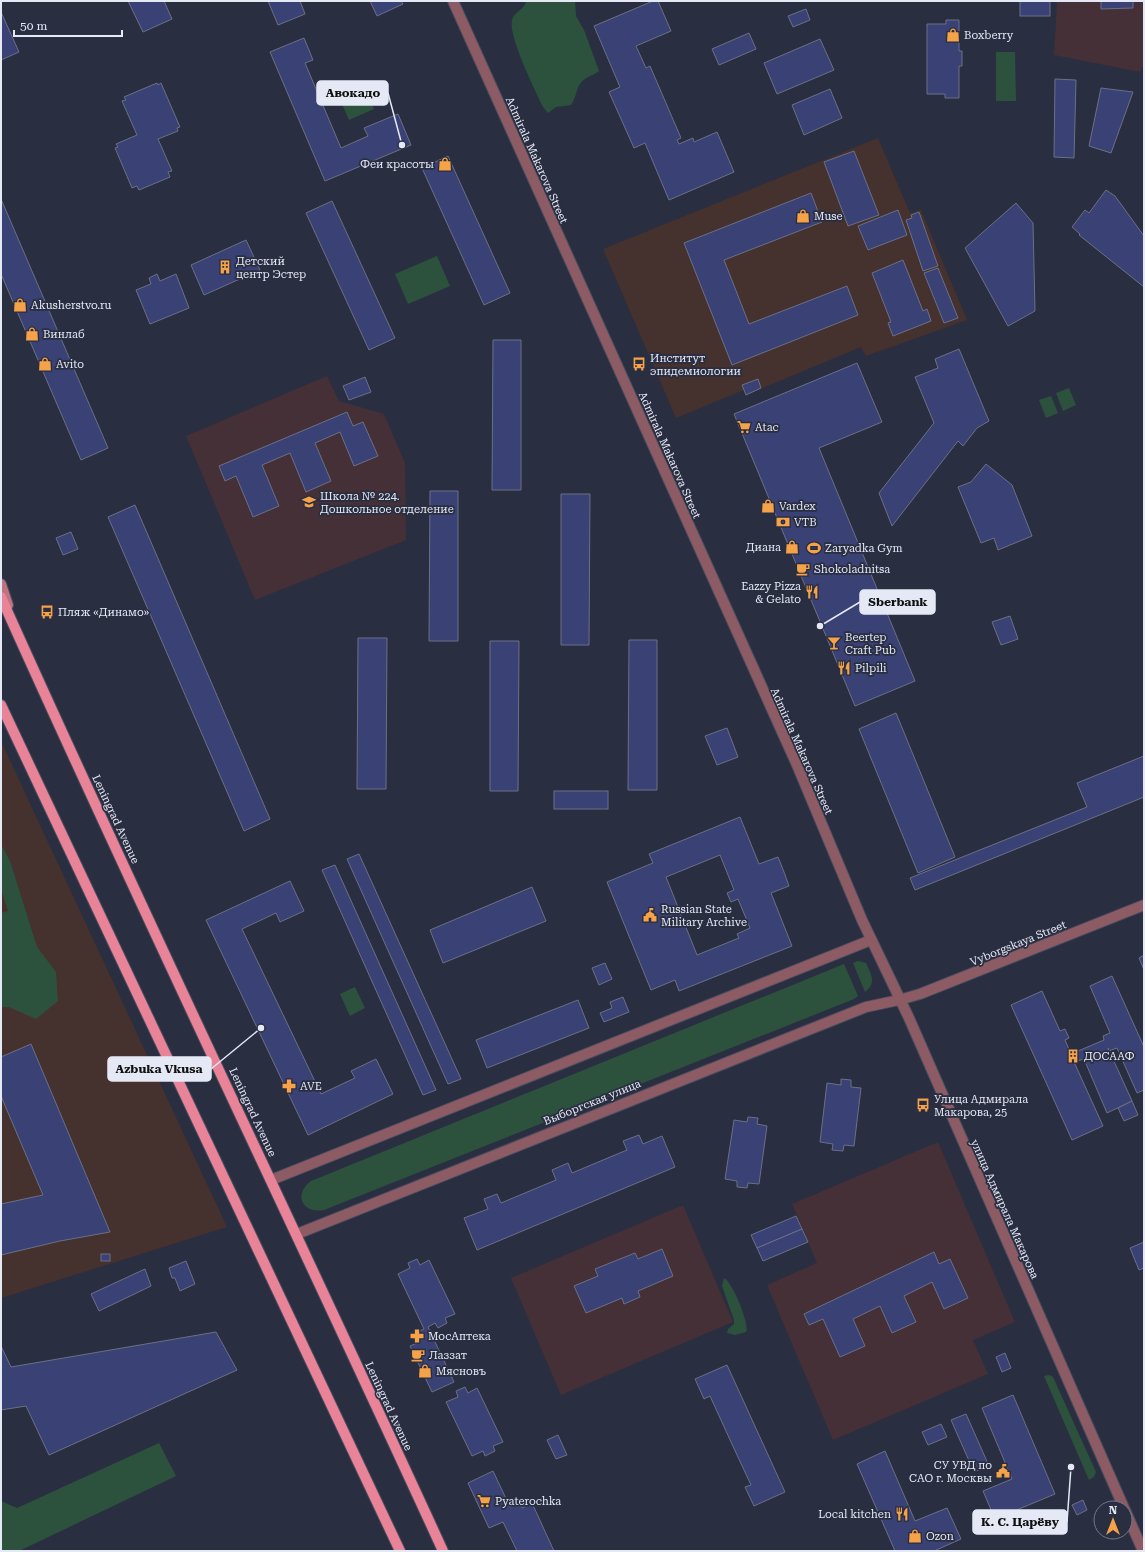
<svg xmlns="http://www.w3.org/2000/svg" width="1145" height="1552" font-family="'Roboto Serif',serif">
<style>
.commercial{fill:#45312d}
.education{fill:#443036}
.green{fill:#2c523d}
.building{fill:#3a4175;stroke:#6b7086;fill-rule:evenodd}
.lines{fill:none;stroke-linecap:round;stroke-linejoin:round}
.minor-casing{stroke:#484c5e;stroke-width:12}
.tertiary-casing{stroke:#484c5e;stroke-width:12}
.secondary-casing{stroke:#484c5e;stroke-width:12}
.primary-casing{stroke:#484c5e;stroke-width:12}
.minor{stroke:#8c5b64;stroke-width:10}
.tertiary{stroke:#8c5b64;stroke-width:10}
.secondary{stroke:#c07281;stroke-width:10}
.primary{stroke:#e88398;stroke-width:10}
.labels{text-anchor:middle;stroke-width:3.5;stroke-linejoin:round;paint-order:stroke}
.poi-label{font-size:11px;fill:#e5e8f5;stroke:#2a2e41;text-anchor:start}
.street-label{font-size:11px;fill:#e5e8f5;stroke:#2a2e41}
.leader{fill:none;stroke:#e5e8f5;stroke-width:1.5}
.callout-dot{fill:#e5e8f5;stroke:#2a2e41;stroke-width:1.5}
.callout{fill:#e5e8f5;stroke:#e5e8f5;stroke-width:1.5}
.callout-label{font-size:12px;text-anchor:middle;font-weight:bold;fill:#111}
</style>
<rect width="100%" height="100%" fill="#2a2e41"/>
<!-- commercial -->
<g class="commercial">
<path d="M878,138L910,213L921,210L967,320L866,356L861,347L746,395L744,390L676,418L603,249Z"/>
<path d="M1,741L227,1227L1,1298Z"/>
</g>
<!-- education -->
<g class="education">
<path d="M1057,1H1144V63L1140,72L1054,55Z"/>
<path d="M327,376L339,401L384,414L405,463L406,540L255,600L186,436Z"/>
<path d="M938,1142L1015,1322L973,1340L988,1374L833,1440L767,1285L817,1263L792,1204Z"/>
<path d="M683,1205L733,1322L561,1395L511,1278Z"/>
</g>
<!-- green -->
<g class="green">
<path d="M526,1H575L576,16L584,30L599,71C593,76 584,77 580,84C576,90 576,98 571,105L556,107L548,113L543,107C535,90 508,36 512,20C514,11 525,10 526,1Z"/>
<path d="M996,52H1015L1016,101H996Z"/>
<path d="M363,84L374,109L349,120L338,95Z"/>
<path d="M437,256L450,286L408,304L395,274Z"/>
<path d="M1069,388L1076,405L1063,411L1056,393Z"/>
<path d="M1051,396L1058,413L1046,418L1039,400Z"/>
<path d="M1,844L10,861L37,947L56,972L58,1001L36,1019L9,1007H1V913L8,911L1,889Z"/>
<path d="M858,961L866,963C871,974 877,983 865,992L853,963Z"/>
<path d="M844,964L858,996L854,999L324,1210C302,1214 293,1194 311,1181Z"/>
<path d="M355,987L365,1008L350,1016L340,994Z"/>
<path d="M724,1278C732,1281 750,1325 746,1332L735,1335L727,1333L728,1329L734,1324V1320L722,1286Z"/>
<path d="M1049,1375L1053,1377L1096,1472L1094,1477L1089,1480L1044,1376Z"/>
<path d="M159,1443L176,1476L19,1551H1V1501L17,1508Z"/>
</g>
<!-- building -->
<g class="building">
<path d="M128,1H164L172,19L143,32Z"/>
<path d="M268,1H300L305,14L278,25Z"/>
<path d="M370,1H401L403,4L377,16Z"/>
<path d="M653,1H658L671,31L636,46L646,68L650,66L681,138L677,140L679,144L693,138L694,142L717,132L734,172L669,200L645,143L634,148L609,92L620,87L594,26Z"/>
<rect x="1020" y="1" width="30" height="15"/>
<path d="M1101,1H1133V8L1101,9Z"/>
<path d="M806,9L810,20L793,27L788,16Z"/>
<path d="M1,12L19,52L1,60Z"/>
<path d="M946,20H959V51H962V66H959V98H945V94H927V24H946Z"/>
<path d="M749,33L756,49L719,65L712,49Z"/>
<path d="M304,38L313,60L305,63L341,148L368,136L364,128L398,114L411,145L325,181L270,52Z"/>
<path d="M820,39L834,70L777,94L764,63Z"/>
<path d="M1055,79L1076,80L1074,158L1054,157Z"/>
<path d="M157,83L158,85L161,83L180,127L177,128L178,131L158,139L172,171L168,172L170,177L139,190L137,186L132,188L115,148L118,147L116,144L137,135L122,101L126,100L124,97Z"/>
<path d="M1101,88L1133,92L1111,153L1089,146Z"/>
<path d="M830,89L842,118L804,135L792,105Z"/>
<path d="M854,151L879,215L848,226L824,162Z"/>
<path d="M448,156L510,293L484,305L422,168Z"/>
<path d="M1106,190L1115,196L1144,236V287L1079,235L1080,234L1072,227L1085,210L1089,213Z"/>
<path d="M811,193L822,222L724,260L749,324L847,286L858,315L732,365L684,243Z"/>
<path d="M1,199L108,448L81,460L1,274Z"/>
<path d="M332,201L395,338L369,350L306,213Z"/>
<path d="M1016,203L1033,223L1035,311L1008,326L965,248Z"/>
<path d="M898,210L907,235L868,250L858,226Z"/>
<path d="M919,212L938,266L923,271L906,220L912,218L911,215Z"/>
<path d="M246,240L260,270L204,295L191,265Z"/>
<path d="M903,260L923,311L927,309L931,321L893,336L888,323L891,322L872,273Z"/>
<path d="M938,268L958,318L944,323L924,273Z"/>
<path d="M157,274L160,281L176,274L189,308L150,324L136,290L151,284L149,278Z"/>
<path d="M493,340H521V490H492Z"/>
<path d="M959,349L989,421L977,428L963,446L958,441L892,526L879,493L934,423L915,377L938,368L935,359Z"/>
<path d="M857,363L882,422L819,448L915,681L855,706L734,414Z"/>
<path d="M365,377L371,392L349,400L343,386Z"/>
<path d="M758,379L761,388L746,395L742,385Z"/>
<path d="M347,412L353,426L363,422L378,456L354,466L340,432L315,443L331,481L306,492L290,453L262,465L279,506L253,517L236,476L225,481L219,466Z"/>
<path d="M986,464L1012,485L1032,536L998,550L994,538L981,543L958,487L971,482Z"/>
<path d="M430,491H458V641H429Z"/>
<path d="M561,494H590L589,645H561Z"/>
<path d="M135,505L270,819L244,831L108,517Z"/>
<path d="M71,532L78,549L63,555L56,538Z"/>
<path d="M1010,616L1018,639L1001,645L992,622Z"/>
<path d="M358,638H387L386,789H357Z"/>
<path d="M629,640H657V790H628Z"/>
<path d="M490,641H519L518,791H490Z"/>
<path d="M896,713L955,857L918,873L859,729Z"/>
<path d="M727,728L738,757L717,765L705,736Z"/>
<path d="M1144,756V797L915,890L910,878L1087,807L1077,783Z"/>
<rect x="554" y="791" width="54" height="18"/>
<path d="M740,817L759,864L778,857L784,872L789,886L771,893L792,946L679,991L675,980L651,990L607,882L653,863L649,854ZM720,855L734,890L727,893L731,902L738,899L750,928L737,934L739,938L697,955L666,877Z"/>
<path d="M359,854L461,1079L448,1084L347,859Z"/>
<path d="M335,865L436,1090L423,1095L322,870Z"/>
<path d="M290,881L304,911L280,922L276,913L242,929L321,1094L355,1078L351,1071L376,1059L393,1094L308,1135L206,920Z"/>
<path d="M532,887L546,921L443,963L430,930Z"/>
<path d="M1144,955V970L1139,958Z"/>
<path d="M605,963L612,979L599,985L592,968Z"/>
<path d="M1112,976L1144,1047V1090L1137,1093L1117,1048L1109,1051L1108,1048L1132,1101L1107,1113L1084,1059L1074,1062L1103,1126L1072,1140L1011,1005L1042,991L1060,1031L1065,1029L1069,1038L1065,1040L1071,1054L1104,1040L1103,1036L1110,1033L1090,986Z"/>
<path d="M623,997L629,1012L604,1022L600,1013L612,1008L610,1002Z"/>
<path d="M578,1000L589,1028L487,1068L476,1040Z"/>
<path d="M31,1044L110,1232L60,1241L1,1255V1204L43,1195L1,1096V1057Z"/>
<path d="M841,1079L851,1080V1087L861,1088L854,1146L844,1145L843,1151L832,1150L833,1144L820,1142L827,1083L841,1085Z"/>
<path d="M1132,1101L1138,1115L1124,1121L1118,1108Z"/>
<path d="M748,1117L758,1118L757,1124L767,1126L759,1184L748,1183L747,1188L737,1187V1181L725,1179L734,1120L747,1122Z"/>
<path d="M639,1135L643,1144L662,1136L675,1167L477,1250L464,1218L488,1209L484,1199L497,1194L501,1203L556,1180L552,1170L568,1163L572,1173L627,1150L623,1141Z"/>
<path d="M796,1216L802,1229L757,1248L751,1235Z"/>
<path d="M802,1229L808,1242L763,1261L757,1248Z"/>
<path d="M1144,1242V1268L1139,1270L1130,1248Z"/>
<path d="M662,1249L673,1276L638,1291L640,1297L624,1304L622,1298L586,1313L574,1286L598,1276L595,1269L635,1253L638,1259Z"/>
<path d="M934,1252L939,1264L950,1259L968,1298L944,1309L932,1282L904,1296L916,1322L892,1333L880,1306L853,1319L865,1346L840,1357L823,1319L809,1325L804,1314Z"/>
<rect x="101" y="1254" width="9" height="7"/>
<path d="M417,1259L420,1265L429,1260L455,1314L445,1318L447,1323L438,1328L435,1323L428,1327L454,1382L432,1392L410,1346L417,1343L413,1334L424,1329L398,1274L410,1268L408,1263Z"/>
<path d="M186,1261L195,1284L180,1291L175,1278H172L169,1268Z"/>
<path d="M145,1269L151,1286L99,1311L91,1294Z"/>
<path d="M216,1332L237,1370L49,1455L26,1406L1,1410V1346L11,1367Z"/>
<path d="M1005,1353L1011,1368L1002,1372L996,1357Z"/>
<path d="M727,1365L785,1492L754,1506L745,1487L751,1485L731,1442L710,1396L704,1399L695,1379Z"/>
<path d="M465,1387L468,1393L477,1388L503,1442L493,1446L495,1451L485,1456L483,1451L472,1456L446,1402L458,1397L456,1391Z"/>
<path d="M1013,1395L1055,1494L995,1519L983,1491L1012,1479L982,1408Z"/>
<path d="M966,1414L989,1466L974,1472L951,1420Z"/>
<path d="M941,1424L947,1437L928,1445L922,1432Z"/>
<path d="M558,1435L567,1455L556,1459L547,1440Z"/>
<path d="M885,1451L915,1521L947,1508L961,1539L934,1551H895L857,1464Z"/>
<path d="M493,1471L510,1507L520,1502L522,1508L532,1503L554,1551H517L503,1522L489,1528L468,1483Z"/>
<path d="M1083,1500L1087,1510L1077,1515L1072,1505Z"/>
</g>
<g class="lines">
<!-- minor casing -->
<g class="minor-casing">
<g id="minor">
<path d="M271,1180L871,940"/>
<path d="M297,1234L866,1007L899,1000"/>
</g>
</g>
<!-- tertiary casing -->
<g class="tertiary-casing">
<g id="tertiary">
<path d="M453,1L797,765L862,920L909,1018L1124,1508"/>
<path d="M899,1000L920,994L1144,905"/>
<path d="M1125,1510L1143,1551"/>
</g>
</g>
<!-- secondary casing -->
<g class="secondary-casing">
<path id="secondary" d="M1,584L8,605"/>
</g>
<!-- primary casing -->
<g class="primary-casing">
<g id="primary">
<path d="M1,597C144,917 297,1232 443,1551"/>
<path d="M1,705L400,1551"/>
</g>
</g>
<!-- minor -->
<use href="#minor" class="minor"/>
<!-- tertiary -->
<use href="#tertiary" class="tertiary"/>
<!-- secondary -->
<use href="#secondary" class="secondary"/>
<!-- primary -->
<use href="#primary" class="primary"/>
</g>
<!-- icons -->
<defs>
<g id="shop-bare" transform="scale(1.08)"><path d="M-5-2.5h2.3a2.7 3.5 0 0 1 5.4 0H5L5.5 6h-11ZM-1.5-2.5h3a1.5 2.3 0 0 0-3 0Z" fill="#f6a248" stroke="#2a2e41" stroke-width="2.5" paint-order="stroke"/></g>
<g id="building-bare" transform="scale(1.08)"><path d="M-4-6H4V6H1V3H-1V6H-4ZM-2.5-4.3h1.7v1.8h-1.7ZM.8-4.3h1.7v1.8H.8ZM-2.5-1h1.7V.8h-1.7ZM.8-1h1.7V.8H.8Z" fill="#f6a248" stroke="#2a2e41" stroke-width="2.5" paint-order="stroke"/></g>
<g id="bus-bare" transform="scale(1.08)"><path d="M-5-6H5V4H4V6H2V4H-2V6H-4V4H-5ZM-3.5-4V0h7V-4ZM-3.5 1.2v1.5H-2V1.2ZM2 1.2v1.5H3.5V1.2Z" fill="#f6a248" stroke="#2a2e41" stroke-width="2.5" paint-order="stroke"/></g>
<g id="supermarket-bare" transform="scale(1.08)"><path d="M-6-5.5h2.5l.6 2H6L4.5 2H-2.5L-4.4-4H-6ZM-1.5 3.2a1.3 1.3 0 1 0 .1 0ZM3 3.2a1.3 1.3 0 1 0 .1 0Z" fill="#f6a248" stroke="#2a2e41" stroke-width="2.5" paint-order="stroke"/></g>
<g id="school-bare" transform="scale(1.08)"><path d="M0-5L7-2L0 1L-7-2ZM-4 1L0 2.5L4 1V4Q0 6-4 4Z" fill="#f6a248" stroke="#2a2e41" stroke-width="2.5" paint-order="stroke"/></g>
<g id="bank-bare" transform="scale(1.08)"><path d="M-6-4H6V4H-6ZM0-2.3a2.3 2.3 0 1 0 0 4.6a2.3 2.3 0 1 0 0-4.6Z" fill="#f6a248" stroke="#2a2e41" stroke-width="2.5" paint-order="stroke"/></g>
<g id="stadium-bare" transform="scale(1.08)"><path d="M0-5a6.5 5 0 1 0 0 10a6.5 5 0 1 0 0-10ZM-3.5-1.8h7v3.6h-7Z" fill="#f6a248" stroke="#2a2e41" stroke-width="2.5" paint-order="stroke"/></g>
<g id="cafe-bare" transform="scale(1.08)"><path d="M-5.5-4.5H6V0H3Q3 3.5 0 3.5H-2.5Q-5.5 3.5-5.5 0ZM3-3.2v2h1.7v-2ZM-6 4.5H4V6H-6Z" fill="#f6a248" stroke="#2a2e41" stroke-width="2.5" paint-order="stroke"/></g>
<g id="restaurant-bare" transform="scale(1.08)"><path d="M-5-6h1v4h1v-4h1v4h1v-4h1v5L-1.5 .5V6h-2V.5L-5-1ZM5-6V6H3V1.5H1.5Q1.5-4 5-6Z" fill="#f6a248" stroke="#2a2e41" stroke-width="2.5" paint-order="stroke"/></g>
<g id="bar-bare" transform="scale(1.08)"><path d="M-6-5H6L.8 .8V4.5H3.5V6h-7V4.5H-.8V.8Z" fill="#f6a248" stroke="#2a2e41" stroke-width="2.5" paint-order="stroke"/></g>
<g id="civic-bare" transform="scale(1.08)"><path d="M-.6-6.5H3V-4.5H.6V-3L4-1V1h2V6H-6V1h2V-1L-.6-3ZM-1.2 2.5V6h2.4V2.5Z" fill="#f6a248" stroke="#2a2e41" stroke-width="2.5" paint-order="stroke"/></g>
<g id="pharmacy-bare" transform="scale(1.08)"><path d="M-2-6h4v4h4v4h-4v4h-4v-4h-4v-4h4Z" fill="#f6a248" stroke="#2a2e41" stroke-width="2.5" paint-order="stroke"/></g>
</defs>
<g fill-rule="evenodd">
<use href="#shop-bare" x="953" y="35"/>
<use href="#shop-bare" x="445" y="164"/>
<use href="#shop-bare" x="803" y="216"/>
<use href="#building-bare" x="225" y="267"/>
<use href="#shop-bare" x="20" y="305"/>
<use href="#shop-bare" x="32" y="334"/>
<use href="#shop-bare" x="45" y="364"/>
<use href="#bus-bare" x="639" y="364"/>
<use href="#supermarket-bare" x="744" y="427"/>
<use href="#school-bare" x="309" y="502"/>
<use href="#shop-bare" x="768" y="506"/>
<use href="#bank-bare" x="783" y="522"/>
<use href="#shop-bare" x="792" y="547"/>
<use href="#stadium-bare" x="814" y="548"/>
<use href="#cafe-bare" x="803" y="569"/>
<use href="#restaurant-bare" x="812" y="592"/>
<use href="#bus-bare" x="47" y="612"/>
<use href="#bar-bare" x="834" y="643"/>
<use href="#restaurant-bare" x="844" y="668"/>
<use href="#civic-bare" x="650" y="915"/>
<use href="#building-bare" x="1073" y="1056"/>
<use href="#pharmacy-bare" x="289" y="1086"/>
<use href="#bus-bare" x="923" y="1105"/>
<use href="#pharmacy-bare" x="417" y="1336"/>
<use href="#cafe-bare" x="418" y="1355"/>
<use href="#shop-bare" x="425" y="1371"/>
<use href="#civic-bare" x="1003" y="1471"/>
<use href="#supermarket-bare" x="484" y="1501"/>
<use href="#restaurant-bare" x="902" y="1514"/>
<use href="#shop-bare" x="915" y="1536"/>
</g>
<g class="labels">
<!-- poi labels -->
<g class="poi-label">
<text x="964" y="39">Boxberry</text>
<text x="434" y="168" text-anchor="end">Феи красоты</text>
<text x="814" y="220">Muse</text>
<text x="236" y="265">Детский<tspan x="236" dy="13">центр Эстер</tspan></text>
<text x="31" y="309">Akusherstvo.ru</text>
<text x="43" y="338">Винлаб</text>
<text x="650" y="362">Институт<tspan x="650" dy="13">эпидемиологии</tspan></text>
<text x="56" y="368">Avito</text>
<text x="755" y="431">Atac</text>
<text x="320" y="500">Школа № 224.<tspan x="320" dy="13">Дошкольное отделение</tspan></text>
<text x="779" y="510">Vardex</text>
<text x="794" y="526">VTB</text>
<text x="781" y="551" text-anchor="end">Диана</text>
<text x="825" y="552">Zaryadka Gym</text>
<text x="814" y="573">Shokoladnitsa</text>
<text x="801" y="590" text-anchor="end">Eazzy Pizza<tspan x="801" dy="13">&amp; Gelato</tspan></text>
<text x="58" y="616">Пляж «Динамо»</text>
<text x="845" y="641">Beertep<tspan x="845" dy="13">Craft Pub</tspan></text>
<text x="855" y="672">Pilpili</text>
<text x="661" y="913">Russian State<tspan x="661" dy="13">Military Archive</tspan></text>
<text x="1084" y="1060">ДОСААФ</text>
<text x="300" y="1090">AVE</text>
<text x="934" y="1103">Улица Адмирала<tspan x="934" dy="13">Макарова, 25</tspan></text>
<text x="428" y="1340">МосАптека</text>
<text x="429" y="1359">Лаззат</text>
<text x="436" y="1375">Мясновъ</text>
<text x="992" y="1469" text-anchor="end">СУ УВД по<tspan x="992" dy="13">САО г. Москвы</tspan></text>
<text x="495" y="1505">Pyaterochka</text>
<text x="891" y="1518" text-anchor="end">Local kitchen</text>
<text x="926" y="1540">Ozon</text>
</g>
<!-- street labels -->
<g class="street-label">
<text transform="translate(537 160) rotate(66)" y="4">Admirala Makarova Street</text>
<text transform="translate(670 455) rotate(66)" y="4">Admirala Makarova Street</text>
<text transform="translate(802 751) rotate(66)" y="4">Admirala Makarova Street</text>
<text transform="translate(116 819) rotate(65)" y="4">Leningrad Avenue</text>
<text transform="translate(1018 943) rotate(-22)" y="4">Vyborgskaya Street</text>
<text transform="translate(592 1102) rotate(-22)" y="4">Выборгская улица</text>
<text transform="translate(253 1112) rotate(65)" y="4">Leningrad Avenue</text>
<text transform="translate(1005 1209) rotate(66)" y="4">улица Адмирала Макарова</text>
<text transform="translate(389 1406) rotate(65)" y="4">Leningrad Avenue</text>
</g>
</g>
<!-- callouts -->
<path class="leader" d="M402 145L388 93M820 626L860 602M261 1028L211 1069M1071 1467L1067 1522"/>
<g class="callout-dot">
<circle cx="402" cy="145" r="4"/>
<circle cx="820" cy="626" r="4"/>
<circle cx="261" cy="1028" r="4"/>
<circle cx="1071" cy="1467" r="4"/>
</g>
<g class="callout">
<rect x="317" y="81" width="71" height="24" rx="4"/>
<rect x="860" y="590" width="75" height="24" rx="4"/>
<rect x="108" y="1057" width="103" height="24" rx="4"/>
<rect x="973" y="1510" width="94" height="24" rx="4"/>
</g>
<g class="callout-label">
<text x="353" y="97">Авокадо</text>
<text x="898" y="606">Sberbank</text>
<text x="159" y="1073">Azbuka Vkusa</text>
<text x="1020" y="1526">К. С. Царёву</text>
</g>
<!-- border -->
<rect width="1145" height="1552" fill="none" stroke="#e5e8f5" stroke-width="4"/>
<!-- north arrow -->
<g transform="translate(1113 1520)"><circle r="19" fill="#2a2e41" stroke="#757889"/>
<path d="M0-3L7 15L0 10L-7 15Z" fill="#f6a248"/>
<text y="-6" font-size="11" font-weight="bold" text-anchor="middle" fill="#e5e8f5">N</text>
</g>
<!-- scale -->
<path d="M14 30v6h108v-6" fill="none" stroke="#e5e8f5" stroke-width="2"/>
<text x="20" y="30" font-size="12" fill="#e5e8f5" stroke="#2a2e41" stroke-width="3" paint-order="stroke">50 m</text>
</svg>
